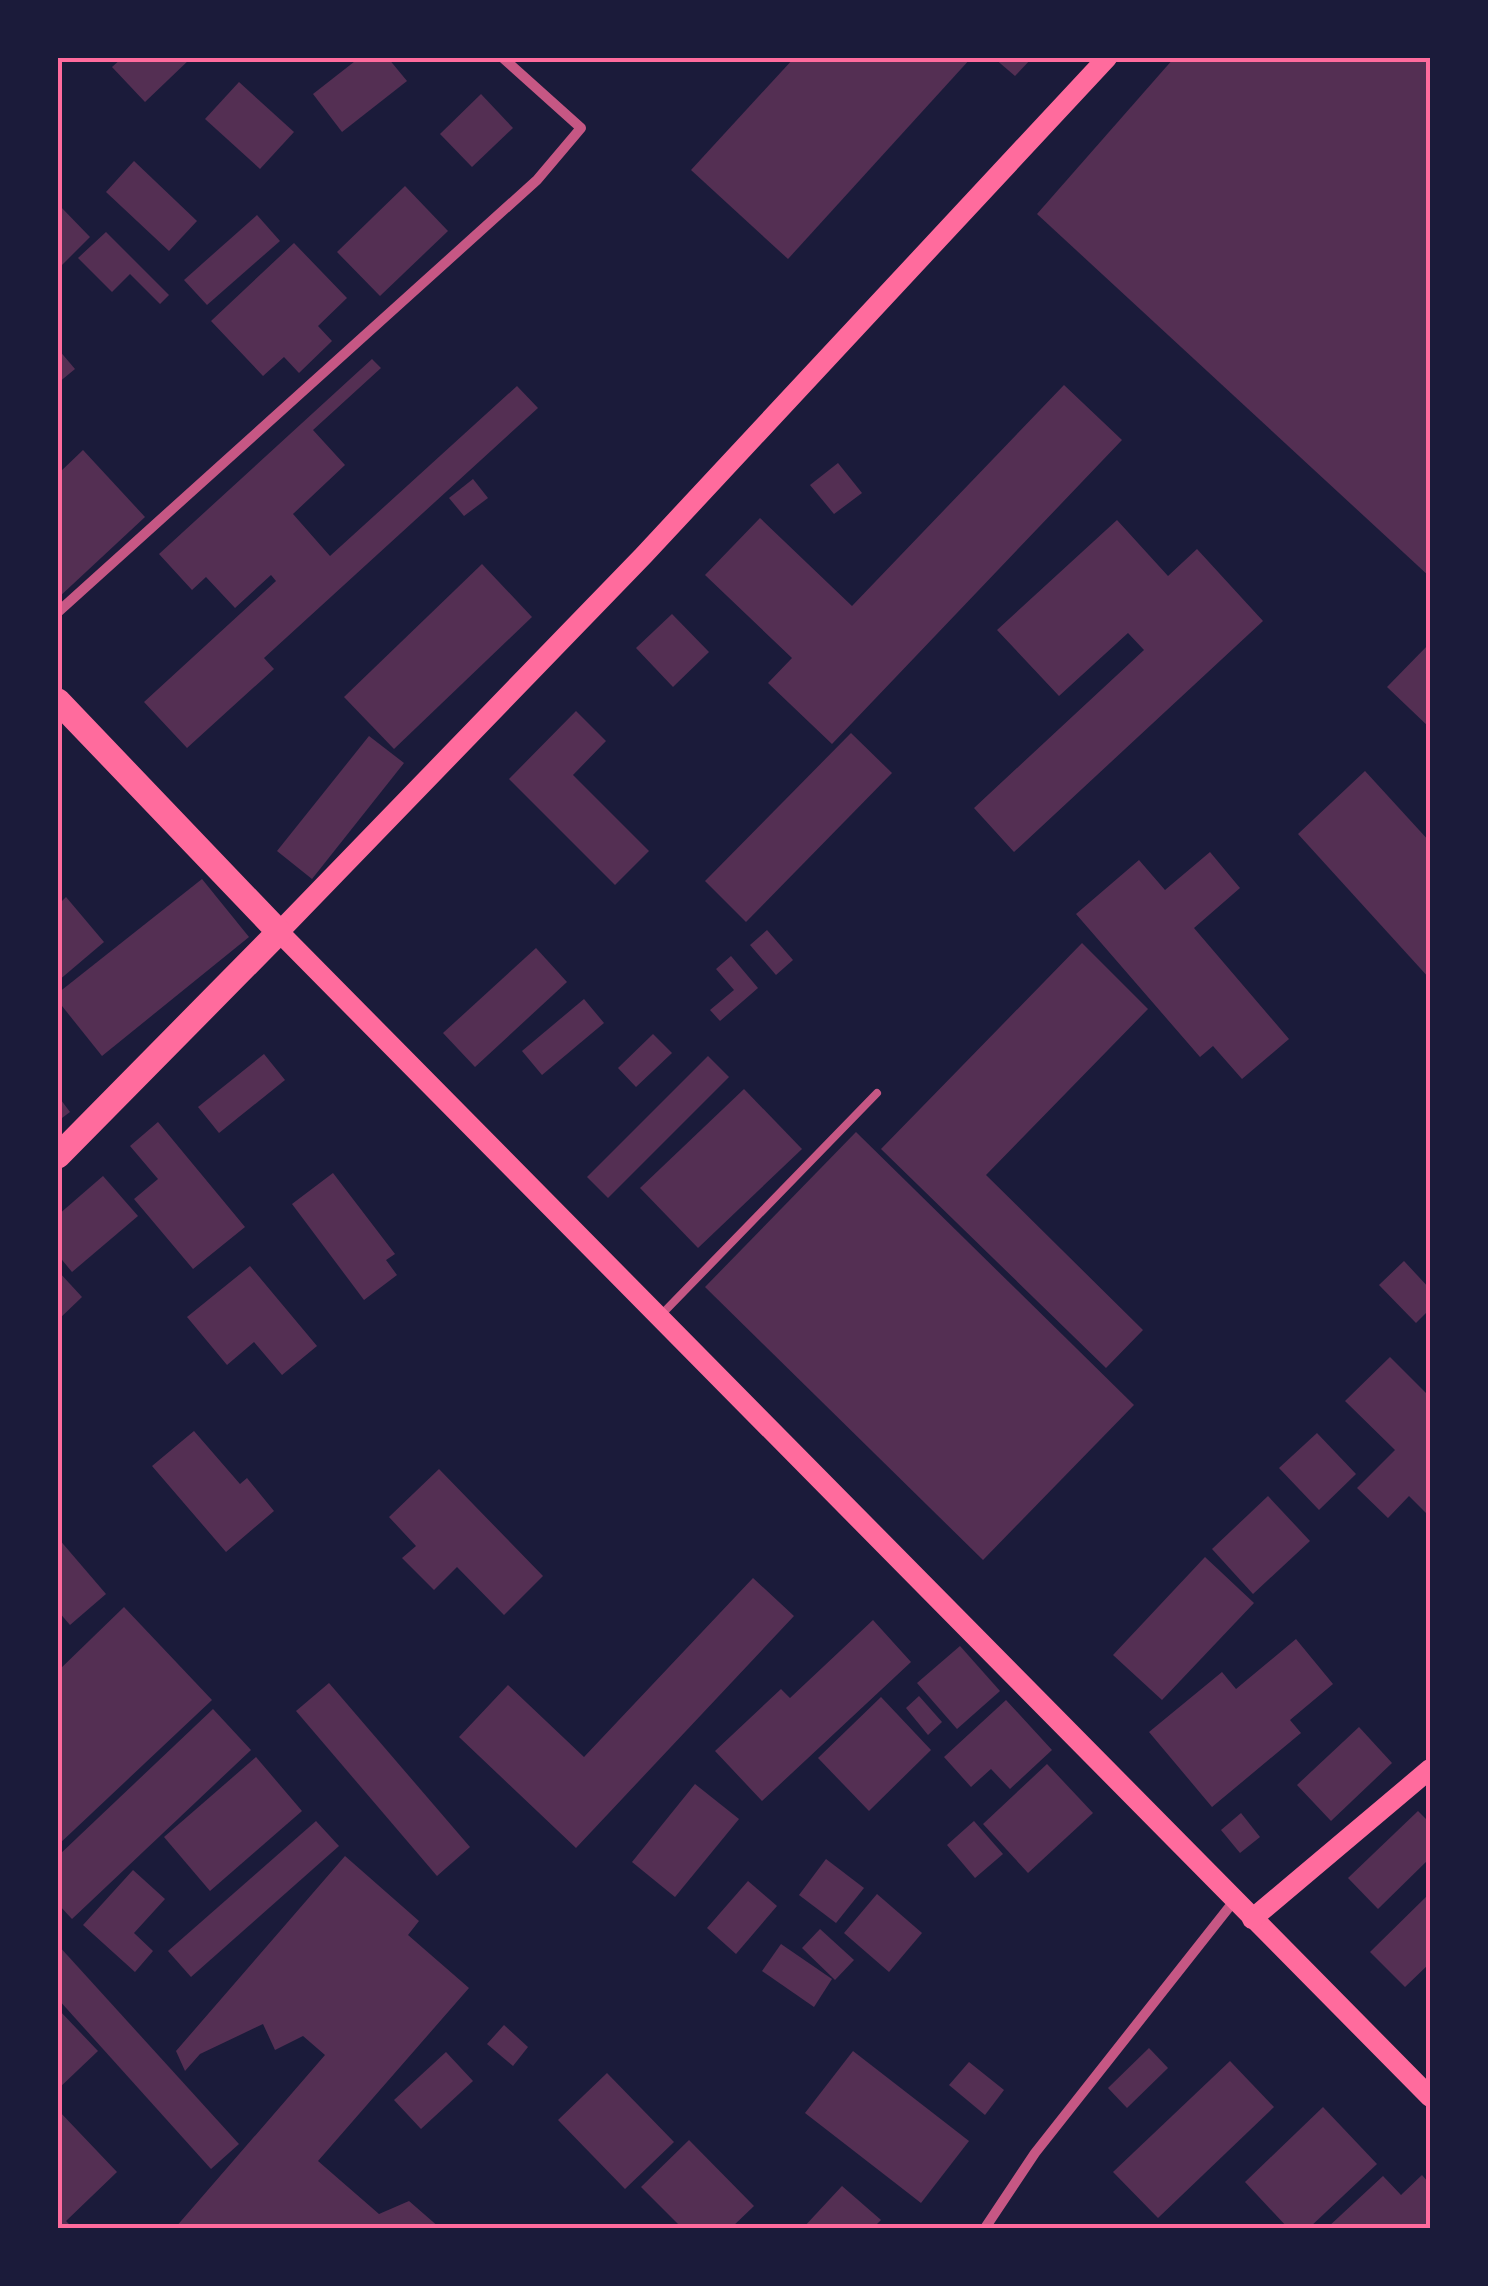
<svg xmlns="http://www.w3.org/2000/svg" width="1488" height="2286" font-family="Ubuntu,sans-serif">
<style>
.building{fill:#542f53}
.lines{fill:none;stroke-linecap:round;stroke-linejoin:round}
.service{stroke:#c65784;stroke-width:8}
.minor{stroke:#c65784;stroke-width:10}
.secondary{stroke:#ff6b9d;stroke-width:20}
.primary{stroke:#ff6b9d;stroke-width:25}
.neatline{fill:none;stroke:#ff6b9d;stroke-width:4}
</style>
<rect width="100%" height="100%" fill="#1b1b3a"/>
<!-- building -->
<g class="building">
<path d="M122,58H191L145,102L112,67Z"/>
<path d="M359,58H388L407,81L342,132L313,94Z"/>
<path d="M794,58H971L788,259L691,170Z"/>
<path d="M994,58H1032L1015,76Z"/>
<path d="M1174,58H1430V577L1037,214Z"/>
<path d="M239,82L294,132L260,169L205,119Z"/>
<path d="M481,94L513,128L472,167L440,134Z"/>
<path d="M134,161L197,221L169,251L106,192Z"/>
<path d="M405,186L448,231L380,296L337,252Z"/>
<path d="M58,204L90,237L58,269Z"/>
<path d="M257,215L280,241L207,305L184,280Z"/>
<path d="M106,232L169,295L160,304L130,274L112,292L78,258Z"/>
<path d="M294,243L347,298L318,326L332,341L299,373L284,357L263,376L211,321Z"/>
<path d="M58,349L75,369L58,383Z"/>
<path d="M372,359L381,368L313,430L345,465L293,514L330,556L517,386L538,408L264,658L274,669L187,748L144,702L276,581L271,575L235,608L206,577L192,590L159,554Z"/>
<path d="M1064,385L1122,440L832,744L768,683L792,658L705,575L760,518L852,606Z"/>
<path d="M83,450L145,517L58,598V474Z"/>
<path d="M838,463L862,493L834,514L810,485Z"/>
<path d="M473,479L488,498L464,516L449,498Z"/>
<path d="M1117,520L1168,576L1197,549L1263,621L1014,852L974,808L1144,650L1128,633L1059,696L997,630Z"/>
<path d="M482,564L532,617L394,749L344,697Z"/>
<path d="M672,614L709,652L673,687L636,648Z"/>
<path d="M1430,643V728L1387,687Z"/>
<path d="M576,711L606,741L573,775L649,851L615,885L509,779Z"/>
<path d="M851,733L892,773L746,922L705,881Z"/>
<path d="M369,736L404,763L312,879L277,851Z"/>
<path d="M1365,771L1430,842V979L1298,834Z"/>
<path d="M1210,852L1240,888L1194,928L1289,1039L1242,1079L1213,1046L1200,1057L1076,914L1139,860L1165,890Z"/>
<path d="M202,879L249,937L102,1056L58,1001V993Z"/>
<path d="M66,897L104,942L58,981V905Z"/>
<path d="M767,930L793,960L776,975L750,945Z"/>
<path d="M1082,943L1148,1009L986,1175L1143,1330L1106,1368L881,1149Z"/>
<path d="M536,948L567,982L475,1067L443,1033Z"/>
<path d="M731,956L758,988L720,1021L710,1010L734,990L716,969Z"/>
<path d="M584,999L604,1023L542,1075L522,1051Z"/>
<path d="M653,1034L672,1053L636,1087L618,1068Z"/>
<path d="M264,1054L285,1080L219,1133L198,1107Z"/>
<path d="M708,1056L729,1077L608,1198L587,1177Z"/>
<path d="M744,1089L802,1149L698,1248L640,1188Z"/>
<path d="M58,1096L70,1112L58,1121Z"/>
<path d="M158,1122L245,1227L193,1269L134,1199L158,1179L130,1146Z"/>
<path d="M856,1132L1134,1405L983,1560L705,1287Z"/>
<path d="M333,1173L395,1254L386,1260L397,1275L364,1300L292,1204Z"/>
<path d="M103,1176L138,1216L72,1272L58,1255V1215Z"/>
<path d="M1404,1261L1430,1289V1309L1416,1323L1379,1285Z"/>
<path d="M250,1266L317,1346L282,1375L254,1342L227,1365L187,1317Z"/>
<path d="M58,1271L82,1297L58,1320Z"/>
<path d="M1390,1357L1430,1397V1517L1409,1496L1388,1518L1357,1488L1395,1450L1345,1401Z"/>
<path d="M194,1431L240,1484L247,1478L274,1511L226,1552L152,1466Z"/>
<path d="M1317,1433L1356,1474L1319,1510L1279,1468Z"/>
<path d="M439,1469L543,1576L504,1615L457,1567L434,1590L402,1558L416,1546L389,1517Z"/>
<path d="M1268,1496L1310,1541L1253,1594L1212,1549Z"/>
<path d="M58,1538L106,1594L70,1625L58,1611Z"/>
<path d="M1205,1557L1254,1603L1162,1700L1113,1655Z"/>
<path d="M753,1578L794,1616L576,1848L459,1737L508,1685L584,1757Z"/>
<path d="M124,1607L212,1700L58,1845V1671Z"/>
<path d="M873,1620L911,1662L762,1801L715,1751L781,1689L790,1698Z"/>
<path d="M1296,1639L1333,1684L1290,1720L1301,1733L1212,1807L1149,1732L1222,1672L1236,1689Z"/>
<path d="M960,1646L1000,1691L957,1729L917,1683Z"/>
<path d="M329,1683L470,1847L437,1876L296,1711Z"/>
<path d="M919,1696L942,1722L928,1735L906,1708Z"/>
<path d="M881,1697L931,1750L869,1811L818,1758Z"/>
<path d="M1006,1700L1052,1750L1010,1789L991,1769L971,1787L944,1757Z"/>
<path d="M213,1709L251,1750L72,1919L58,1904V1856Z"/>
<path d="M1359,1727L1392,1763L1331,1821L1297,1785Z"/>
<path d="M256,1757L302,1811L210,1891L164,1837Z"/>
<path d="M1047,1764L1093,1813L1028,1873L983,1824Z"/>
<path d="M695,1784L739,1819L675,1897L632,1862Z"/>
<path d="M1418,1811L1430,1823V1858L1378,1909L1348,1878Z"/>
<path d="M1241,1813L1260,1837L1240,1853L1221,1830Z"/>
<path d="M316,1821L339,1846L191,1977L168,1951Z"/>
<path d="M974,1821L1003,1854L975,1878L947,1845Z"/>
<path d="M345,1856L419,1921L408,1935L469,1988L318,2161L379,2214L409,2201L440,2228H175L325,2055L303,2036L275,2050L263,2024L200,2054L185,2071L176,2051Z"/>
<path d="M826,1859L864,1888L836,1923L799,1895Z"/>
<path d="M133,1870L165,1899L134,1933L153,1951L135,1972L83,1925Z"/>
<path d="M748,1881L777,1906L736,1954L707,1928Z"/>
<path d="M1430,1893V1963L1405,1987L1370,1952Z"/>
<path d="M877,1894L922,1933L889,1972L844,1933Z"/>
<path d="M820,1929L854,1960L835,1980L802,1948Z"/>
<path d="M781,1944L832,1979L814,2007L762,1971Z"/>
<path d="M58,1945L239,2144L211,2169L58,1999Z"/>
<path d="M58,2009L98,2051L58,2089Z"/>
<path d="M504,2025L528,2047L513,2066L487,2044Z"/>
<path d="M1149,2048L1168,2068L1127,2108L1108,2088Z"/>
<path d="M853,2051L969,2141L921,2203L805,2113Z"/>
<path d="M446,2052L473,2081L421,2129L394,2100Z"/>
<path d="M1230,2061L1274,2107L1158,2218L1113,2172Z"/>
<path d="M969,2062L1004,2090L985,2115L949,2085Z"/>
<path d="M607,2073L674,2142L625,2189L558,2120Z"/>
<path d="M1323,2107L1377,2164L1309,2228H1288L1245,2182Z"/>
<path d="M58,2110L117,2172L66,2221L73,2228H58Z"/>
<path d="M689,2140L754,2206L731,2228H682L641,2187Z"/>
<path d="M1422,2175L1430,2184L1428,2228H1327L1383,2176L1401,2195Z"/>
<path d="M842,2186L881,2220L873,2228H803Z"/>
</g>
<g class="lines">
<!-- service -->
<path class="service" d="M661,1315L877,1093"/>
<!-- minor -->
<g class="minor">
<path d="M58,612L537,180L581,128L503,58"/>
<path d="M985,2228L1035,2153L1234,1901"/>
</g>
<!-- secondary -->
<g class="secondary">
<path d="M1107,58L643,556L279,932L1430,2097"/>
<path d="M1252,1919L1430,1769"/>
</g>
<!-- primary -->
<path class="primary" d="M58,701L279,932L58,1156"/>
</g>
<!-- border -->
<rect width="1488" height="2286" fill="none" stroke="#1b1b3a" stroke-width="120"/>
<rect x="60" y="60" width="1368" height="2166" class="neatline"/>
</svg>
